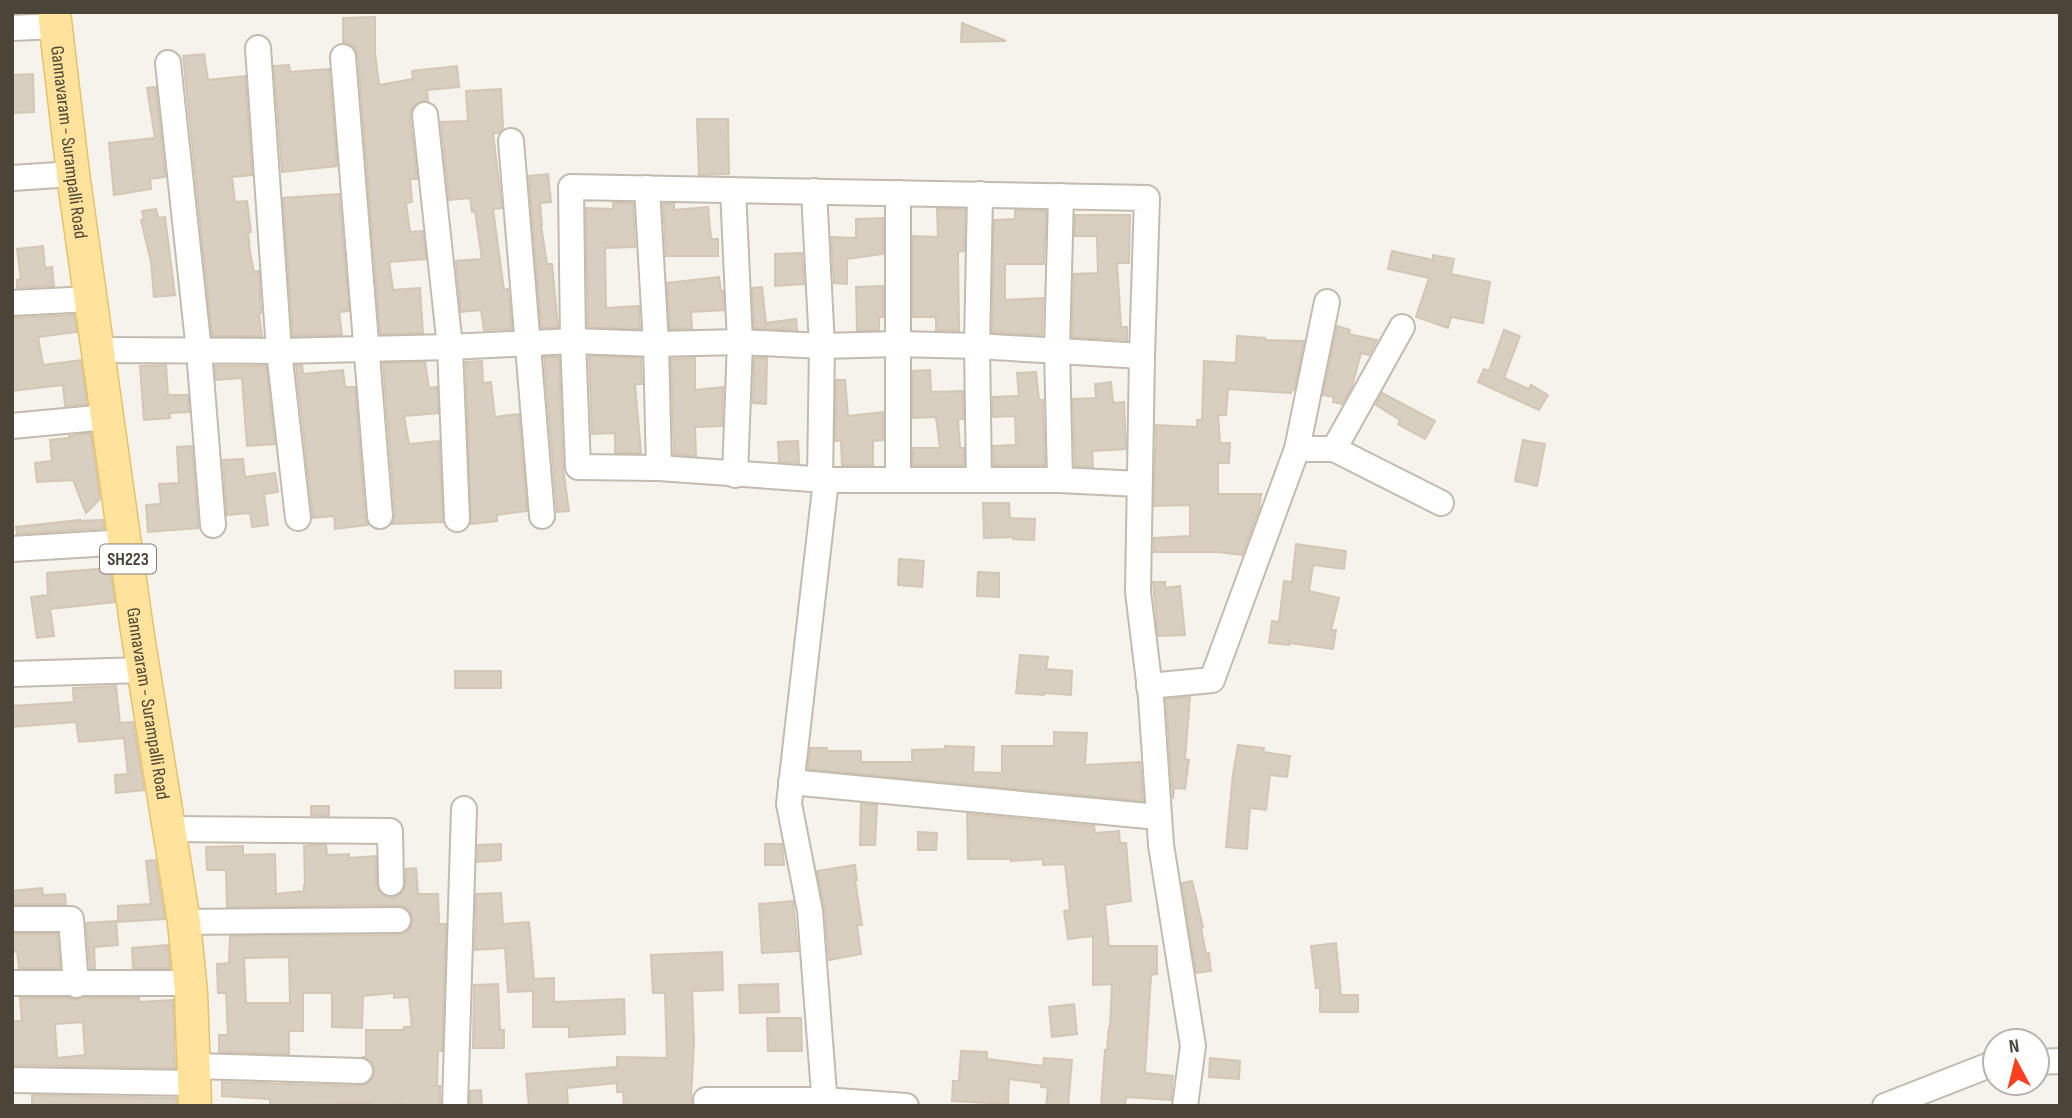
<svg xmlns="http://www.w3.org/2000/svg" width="2072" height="1118" font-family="'Sofia Sans Condensed',sans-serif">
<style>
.building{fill:#d8cfc1;stroke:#d3c7b4;stroke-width:2;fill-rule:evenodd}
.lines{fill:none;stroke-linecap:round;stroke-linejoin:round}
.minor-casing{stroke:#c2bbae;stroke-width:28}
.major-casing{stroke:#e6c16a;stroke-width:35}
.minor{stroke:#fff;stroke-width:24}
.major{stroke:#ffe39c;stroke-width:32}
.labels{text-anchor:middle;stroke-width:5;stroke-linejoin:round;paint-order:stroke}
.shield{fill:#fff;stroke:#817c74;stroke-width:2}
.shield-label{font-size:18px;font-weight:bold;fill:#4b4439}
.street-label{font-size:19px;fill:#4b4439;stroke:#fff}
</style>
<rect width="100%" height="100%" fill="#f6f3ec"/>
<!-- building -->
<g class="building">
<path d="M375,17V52L379,85L413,79L412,71L457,66L459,87L427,90L428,101L417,103L411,110L410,117L417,179H410L412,202L406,203L410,232L423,231L426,259L389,262L393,290L420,288L423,333L380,334L358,56L355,48L349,43L343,42V18Z"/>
<path d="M962,23L1006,41L961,42Z"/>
<path d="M204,54L208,80L245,76L252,175L232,177L235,202L247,201L251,232H248L250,252L254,272L259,271L261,313L259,314L262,336H212L183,56Z"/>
<path d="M289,65L290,72L329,69L337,166L282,172L274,66Z"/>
<path d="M33,74L34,112L12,113V75Z"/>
<path d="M156,87L165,177L150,179L151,189L114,195L109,143L155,138L147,88Z"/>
<path d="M501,89L503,128L499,133H493L502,208L493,209L504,290L508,289L512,329L484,330L481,310L461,312L456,261L482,259L475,211L472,212L470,198L449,200L441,122L468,121L466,91Z"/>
<path d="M697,119H728L729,174L699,175Z"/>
<path d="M548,174L551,202L540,203L542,225H541L547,264H552L558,327L541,328L529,176Z"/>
<path d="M339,194L349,311L339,312L342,335L293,336L283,198Z"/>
<path d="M613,203H633L635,247L605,248L606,308L639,306L640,329L588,327L586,208L613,209Z"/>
<path d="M663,204H674V210L708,207L711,239H718V256H666Z"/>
<path d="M156,209L158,218L165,217L175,295L154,297L151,262L141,220H144L142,211Z"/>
<path d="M937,209H965L964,251L958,252L959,331L936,330V317H913V236L938,237Z"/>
<path d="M1015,210L1046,211L1044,264H1005V300L1043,298L1042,335L992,332L994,220L1015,219Z"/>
<path d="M1075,215H1130L1129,263H1117L1121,327H1127V340L1072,337L1074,274L1098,273L1097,236H1075Z"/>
<path d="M883,218V254L847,259V284L834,283L831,237L856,238V219Z"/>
<path d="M43,246L45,268L52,267L54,286L17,288V280L21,279L17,249Z"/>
<path d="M1392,251L1433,260V255L1454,259L1451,274L1490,282L1483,323L1451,317L1448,328L1416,317L1429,278L1388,269Z"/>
<path d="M802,253L804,284L775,286V254Z"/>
<path d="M719,277L721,291H723L724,310L691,312L692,328L670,329L667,283Z"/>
<path d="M883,286V317H879V330H857L856,287Z"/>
<path d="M762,287L766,323L796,319L797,330L754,328L752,288Z"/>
<path d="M74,315L77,332L38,337L43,365L81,360L87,404L65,406L63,385L12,391V318Z"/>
<path d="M1337,326L1350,330L1349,334L1377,340L1369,355L1361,353L1352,386L1342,404L1333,402L1334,397L1323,395Z"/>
<path d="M1504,330L1520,336L1504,378L1529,389L1531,385L1548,395L1539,410L1478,382L1484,369L1489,371Z"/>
<path d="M1237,336L1265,338V340L1304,341L1294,390H1292L1291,393L1228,389L1226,415H1218L1220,443H1230L1229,463H1218V494H1261L1259,509L1242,555L1218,552H1154V538L1190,536V505L1154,506L1156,425L1197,427V420H1202L1204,361L1236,363Z"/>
<path d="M589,356L641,358L642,384H635L641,453H615V433L592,434Z"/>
<path d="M544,357H559L563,468L569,511L557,512Z"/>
<path d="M695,358V390L723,387L722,426L695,427L696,456L674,454L671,359Z"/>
<path d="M754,358H767L766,404L753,403Z"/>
<path d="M482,361L483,383L491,382L495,417L519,414L527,511L497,515V521L471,524L466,362Z"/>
<path d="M425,362L429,388L437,387L438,413L404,416L409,444L439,441L443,522L392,524L395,515L383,363Z"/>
<path d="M166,365L168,395H188L189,412L170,413V418L144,420L140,366Z"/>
<path d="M296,365H302L303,374L343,370L345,387H355L365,517L368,525L335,529L334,516L313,518Z"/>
<path d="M215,366H266L275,444L247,446L242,378L216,380Z"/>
<path d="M930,370L931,392L963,391V419H958L960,448H964V465H913V448H940L936,417L913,418V371Z"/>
<path d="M1036,372L1039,400H1043L1045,465H994L993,446L1016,445L1015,416L993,417V397L1019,396L1017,373Z"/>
<path d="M836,380H845L848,416L883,412V440L873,441V465H842L841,441H835Z"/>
<path d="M1111,382L1113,403L1124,402L1126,449L1092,451L1093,467L1075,466L1073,399L1096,398L1095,384Z"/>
<path d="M1382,393L1435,421L1425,439L1398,424L1400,420L1376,405Z"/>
<path d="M91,433L100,499L86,513L73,480L37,482L35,463L52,461L50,440L69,438V436Z"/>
<path d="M1523,440L1545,444L1537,486L1515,481Z"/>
<path d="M798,441L799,463L779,462L778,442Z"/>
<path d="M192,446L198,528L148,532L146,505L161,504L159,484L179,483L177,447Z"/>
<path d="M243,459L245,477L275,473L278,492L264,494L268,525L252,527L250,513L227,515L223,460Z"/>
<path d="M983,503H1009L1010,518L1035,519L1034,540L1013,539V537L984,538Z"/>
<path d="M79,520L78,521L103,520L104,528L17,534L16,527Z"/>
<path d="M1296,544L1346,551L1344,569L1313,565L1309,591L1339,598L1331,630H1336L1333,649L1289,643V645L1269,643L1272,621L1279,622L1284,581L1292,582Z"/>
<path d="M899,559L924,561L922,587L898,585Z"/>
<path d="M110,568L115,602L50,609L54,636L37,638L31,597L48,595L47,573Z"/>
<path d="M978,572L999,573V597L977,596Z"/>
<path d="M1153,582H1165V588L1180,586L1185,635L1158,636Z"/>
<path d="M1020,655L1048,657L1046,669L1072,671L1071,695L1044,693V695L1016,693Z"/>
<rect x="455" y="671" width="46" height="17"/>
<path d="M116,686L120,723L133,722L144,790L116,793L115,775L128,774L124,738L79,742L76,722L12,727V706L74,702L73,688Z"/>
<path d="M1190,697L1185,759L1189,760L1185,789L1174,788L1173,799L1166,699Z"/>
<path d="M1054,732L1087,733L1085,765L1140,762L1143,801L808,769L810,748H827V751H861V762H912V750L945,749V746L974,747L973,772L1002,773V746H1054Z"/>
<path d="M1238,745L1264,748L1263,752L1290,756L1287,777L1270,775L1266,810L1250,808L1247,849L1226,847L1233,774Z"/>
<path d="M861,804L877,805L875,845H860Z"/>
<path d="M311,806H329V816L311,815Z"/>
<path d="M967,814L1094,826L1095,833L1119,831L1120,843H1126L1131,901L1105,905L1109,946H1157V974L1151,975L1145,1073L1173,1076L1171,1100L1126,1097L1125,1106H1101L1105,1050H1107L1109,1027H1110L1112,984L1093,985V936L1068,939L1064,911L1070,910L1065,864L1043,865V859L1011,861V859H968Z"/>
<path d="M918,832L937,833L936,850H918Z"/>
<path d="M501,844V860L477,862L478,845Z"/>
<path d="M765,844H782L784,865H765Z"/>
<path d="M312,845H326L327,855L349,854V858L376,856V884L379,891L384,896L392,898L399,895L404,891L406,883V869L416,868L418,894H438L439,924H446L442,1051H438L437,1086H440V1106H403V1104L371,1106V1103L270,1106V1099L222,1096V1082L360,1086L366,1084L372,1079L375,1071L373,1063L368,1059L362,1057H366V1030H404V1027H412L409,997L394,998V993L363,996L362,1028L332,1027V993H303V1031H289V1054L219,1052V1035H228L226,993H218L217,964L229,963L230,936L398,935L406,932L411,927L413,919L410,912L405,907L398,905L227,907L226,870H207L206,847L243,846V855L275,854L276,894L304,891V885H305L304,846ZM289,957L290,1003H246L244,958Z"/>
<path d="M155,860L165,919L118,922V906L151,904L146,861Z"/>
<path d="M855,865L857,880H855L862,925H857L861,954L829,960L825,910L817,871Z"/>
<path d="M1192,881L1203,927L1201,928L1206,954L1209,953L1211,971L1196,973L1182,883Z"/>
<path d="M42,888L43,895L65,894L66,904H12V891Z"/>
<path d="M501,893L503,924L529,922L534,979L554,978V1002L624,999L625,1034L569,1037V1027H533V991L508,992L505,948L475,950L476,894Z"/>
<path d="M793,901L798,951L762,953L759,904Z"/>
<path d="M116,921L118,945L94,947L95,968H90L86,923Z"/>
<path d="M12,934H57L60,968H19L17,951L14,952Z"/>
<path d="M1336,943L1341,995H1358V1012H1320V988H1316L1311,946Z"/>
<path d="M168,945L170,968H133L132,948Z"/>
<path d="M722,952L723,990L692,991L694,1041L691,1099L693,1106H624L623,1092H617V1083L567,1088L568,1106H529L526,1074L617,1067V1057L667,1058L665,993H653L651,955Z"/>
<path d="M498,984L500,1030H504V1048H473L474,985Z"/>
<path d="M778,984L779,1012L740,1013L739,985Z"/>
<path d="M20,998H69L76,1000L83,998H139V1002L173,1000L175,1068L12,1065V1021H22ZM83,1022L85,1055L57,1058L55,1024Z"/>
<path d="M1074,1004L1077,1034L1052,1037L1049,1007Z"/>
<path d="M767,1018H801L802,1051H768Z"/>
<path d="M961,1051L987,1052V1059L1043,1066L1044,1058L1072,1060L1068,1106H1046L1048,1088L1041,1087V1083L1009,1079L1008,1104L952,1101L953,1081H959Z"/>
<path d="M1210,1058L1240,1061L1239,1079L1209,1077Z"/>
<path d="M481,1090L482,1106H470V1091Z"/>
<path d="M32,1095L176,1098L177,1106H32Z"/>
</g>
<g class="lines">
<!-- minor casing -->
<g class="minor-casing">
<g id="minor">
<path d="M12,28L56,26"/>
<path d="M258,48L279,351L298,518"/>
<path d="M343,57L380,516"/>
<path d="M168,63L199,351L213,525"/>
<path d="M425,115L450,347L457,519"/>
<path d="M511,141L542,516"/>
<path d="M12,178L73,174"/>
<path d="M647,188L656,344L659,468"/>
<path d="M733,190L740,342L735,475"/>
<path d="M814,191L822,346L820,480"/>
<path d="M898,193V479"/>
<path d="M12,303L90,299"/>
<path d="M97,350L279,351L450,347L573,341L656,344L740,342L822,346L897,344L977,346L1142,356"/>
<path d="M12,426L107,417"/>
<path d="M1297,449H1334L1441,503"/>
<path d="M1334,449L1402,327"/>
<path d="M979,480L977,346L980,194"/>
<path d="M1060,480L1057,349L1061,196"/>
<path d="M1139,484L1060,480H826L659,468L578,467L573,341L571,187L1147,198L1142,356L1138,592L1151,698L1161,845L1193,1046L1185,1106"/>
<path d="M12,549L126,542"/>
<path d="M12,674L143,670"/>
<path d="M1149,686L1212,680L1297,449L1327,302"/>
<path d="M791,782L1158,817"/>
<path d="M170,829L390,831L391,883"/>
<path d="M12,919H71L76,985"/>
<path d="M184,922L398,920"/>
<path d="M12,983H189"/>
<path d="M2037,1062L2060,1061"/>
<path d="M194,1066L360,1071"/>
<path d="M12,1080L195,1083"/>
<path d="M706,1100H824L906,1106"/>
<path d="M455,1106L464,809"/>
<path d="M825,1106L810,911L789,804L826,480"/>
<path d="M1885,1106L1987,1066L1995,1065"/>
</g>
</g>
<!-- major casing -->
<g class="major-casing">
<g id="major">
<path id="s1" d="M54,12L73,174L137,630L184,922L191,992L195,1106"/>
</g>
</g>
<!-- minor -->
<use href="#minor" class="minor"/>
<!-- major -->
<use href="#major" class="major"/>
</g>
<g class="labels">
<!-- shield labels -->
<rect class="shield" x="100" y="544.5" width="56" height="29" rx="5"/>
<g class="shield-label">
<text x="128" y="565">SH223</text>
</g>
<!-- street labels -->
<g class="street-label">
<text dy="7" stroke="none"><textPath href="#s1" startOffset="131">Gannavaram - Surampalli Road</textPath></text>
<text dy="7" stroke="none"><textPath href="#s1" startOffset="698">Gannavaram - Surampalli Road</textPath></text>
</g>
</g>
<!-- border -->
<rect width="2072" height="1118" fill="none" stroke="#4b4439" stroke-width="28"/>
<!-- north arrow -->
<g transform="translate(2016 1062) rotate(353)"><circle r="33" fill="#ffffff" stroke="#b7b4b0" stroke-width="2"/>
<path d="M0-5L12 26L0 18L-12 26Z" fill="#fc3f1d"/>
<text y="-10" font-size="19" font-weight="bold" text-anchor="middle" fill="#4b4439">N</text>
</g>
</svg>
